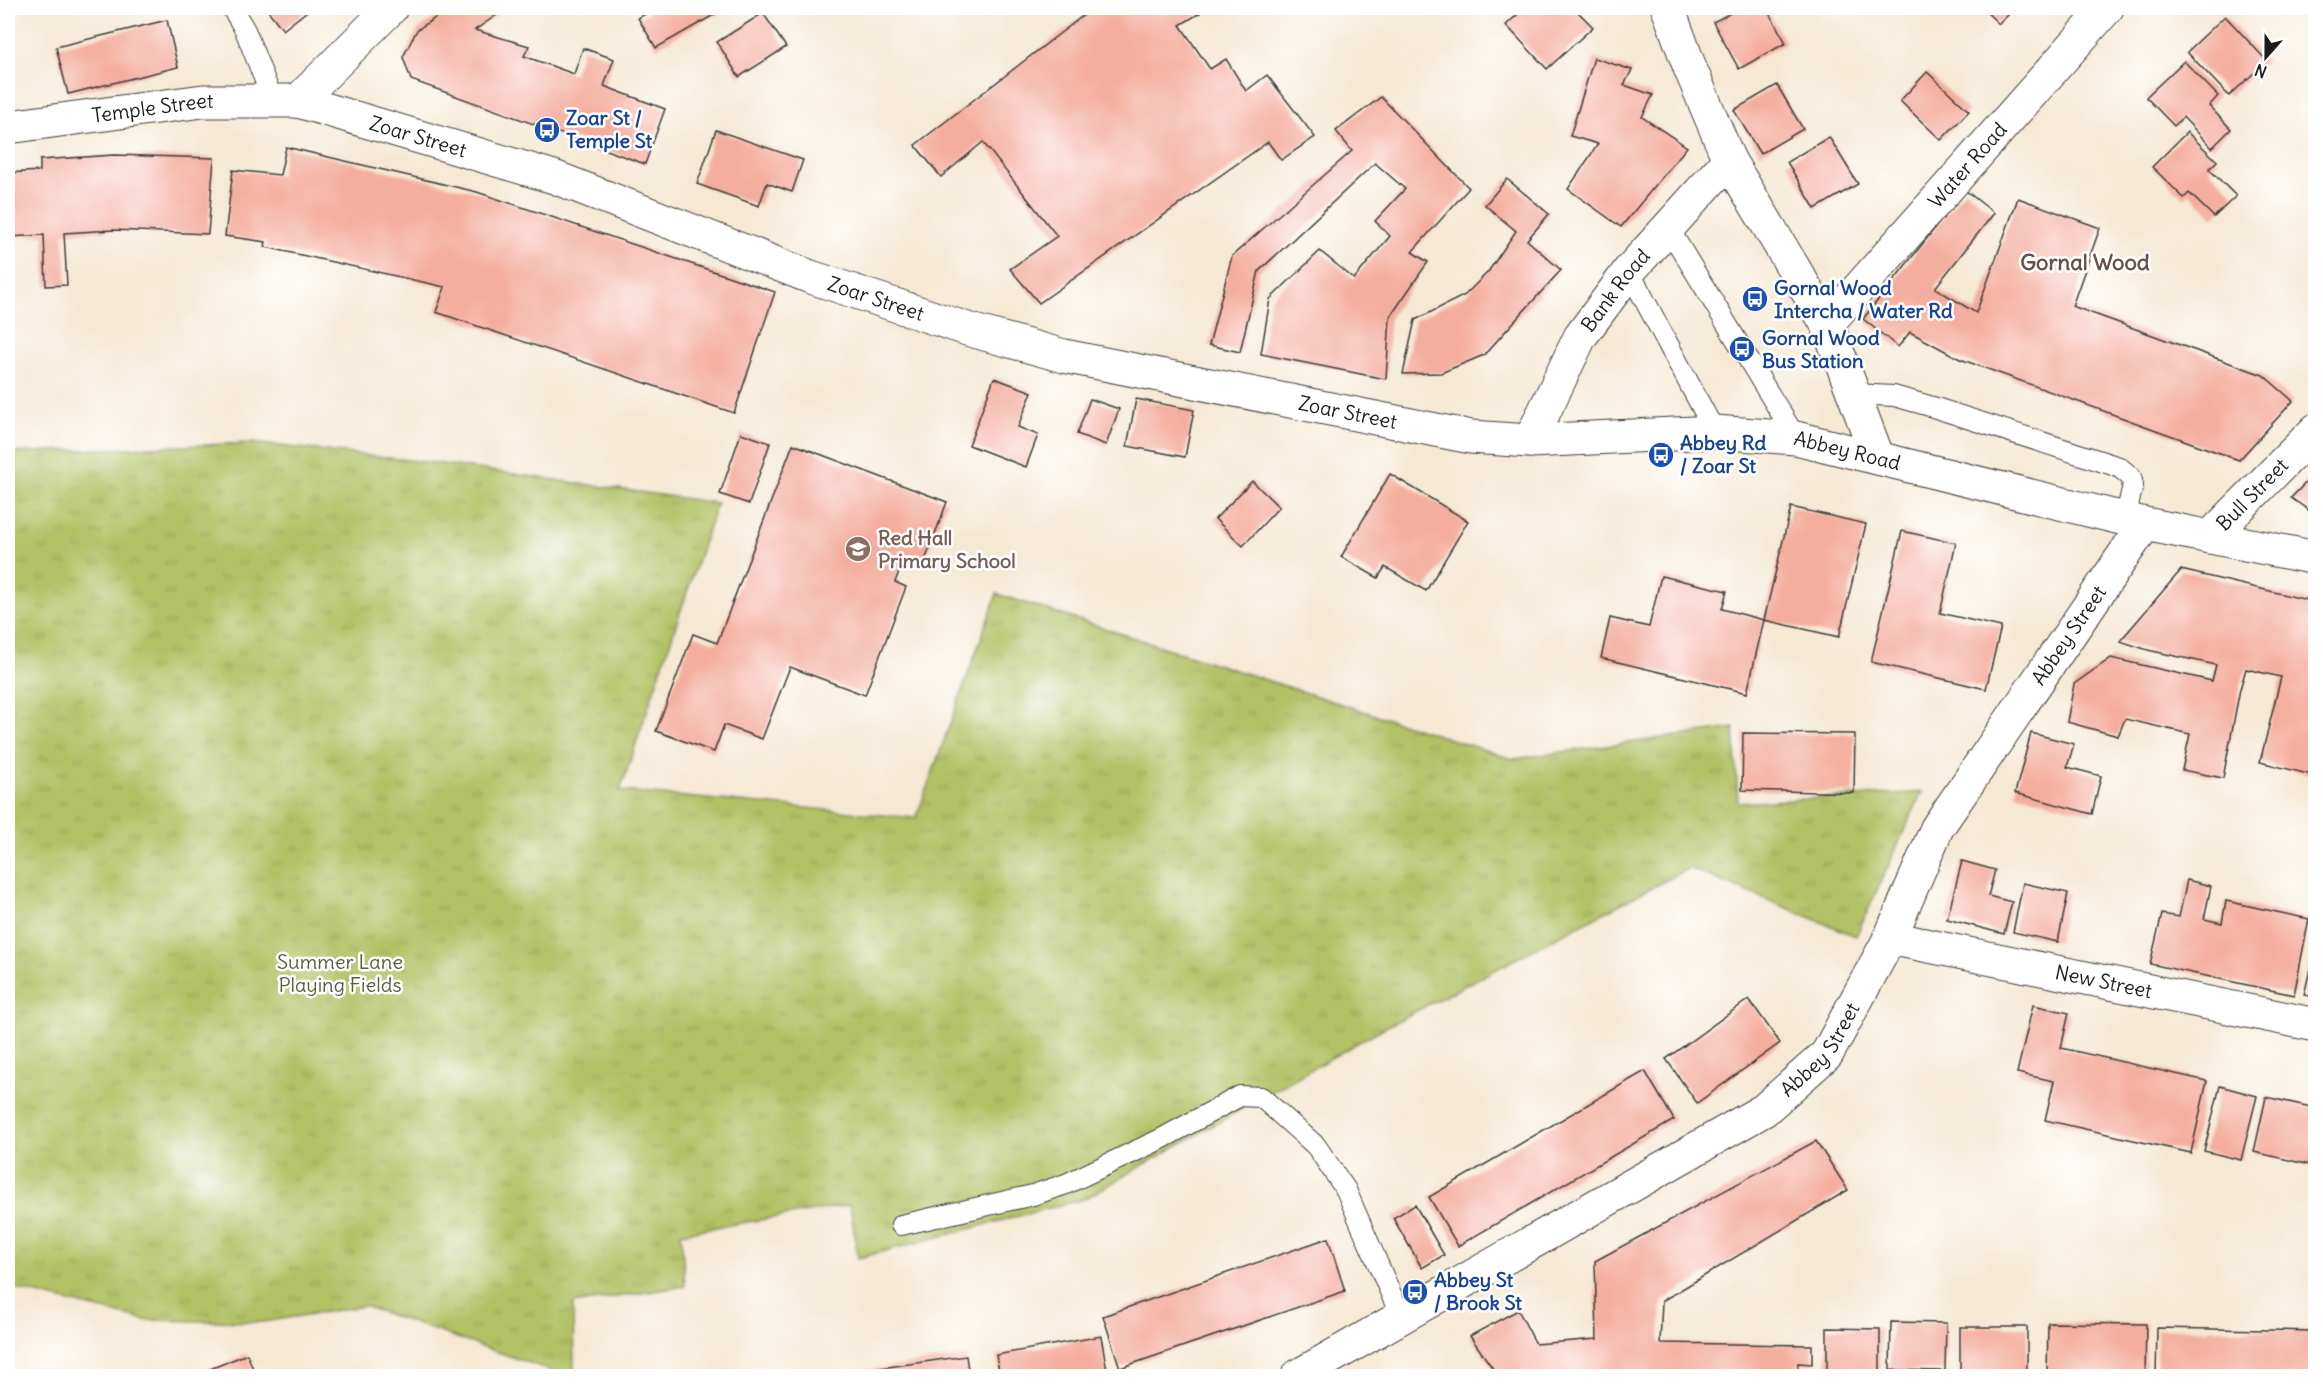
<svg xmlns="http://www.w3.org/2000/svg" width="2323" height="1384" font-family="Delius,sans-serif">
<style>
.park{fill:url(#park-tufts);stroke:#666e40;stroke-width:1.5}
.building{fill:#f4ae9f}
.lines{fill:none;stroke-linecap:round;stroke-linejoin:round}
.lane-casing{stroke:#3d3b38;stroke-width:22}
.street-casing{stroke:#3d3b38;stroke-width:35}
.secondary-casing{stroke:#3d3b38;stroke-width:35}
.lane{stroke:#fff;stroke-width:20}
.street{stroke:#fff;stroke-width:33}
.secondary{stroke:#fff;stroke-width:33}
.labels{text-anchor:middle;stroke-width:5;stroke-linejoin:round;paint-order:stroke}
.street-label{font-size:20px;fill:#1c1c1c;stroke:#fff}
.transit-label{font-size:20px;font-weight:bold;fill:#164399;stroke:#fff;text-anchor:start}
.education-label{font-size:20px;font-weight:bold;fill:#785e54;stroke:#fff;text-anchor:start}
.park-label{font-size:20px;fill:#585e39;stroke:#fff}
.quarter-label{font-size:22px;font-weight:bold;fill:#684f4a;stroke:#fff}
</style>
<defs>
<pattern id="park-tufts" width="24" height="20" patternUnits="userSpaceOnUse" patternTransform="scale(1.5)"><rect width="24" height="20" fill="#b1c164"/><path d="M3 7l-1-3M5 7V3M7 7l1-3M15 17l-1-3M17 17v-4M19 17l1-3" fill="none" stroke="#98a556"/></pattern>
</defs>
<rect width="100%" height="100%" fill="#fff"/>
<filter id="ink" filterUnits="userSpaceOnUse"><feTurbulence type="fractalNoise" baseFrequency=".0167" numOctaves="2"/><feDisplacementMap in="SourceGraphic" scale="12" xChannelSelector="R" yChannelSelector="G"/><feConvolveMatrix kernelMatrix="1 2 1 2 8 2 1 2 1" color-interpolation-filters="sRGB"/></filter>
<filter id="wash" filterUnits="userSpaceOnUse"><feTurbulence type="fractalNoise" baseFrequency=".008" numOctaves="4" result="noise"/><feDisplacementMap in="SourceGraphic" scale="24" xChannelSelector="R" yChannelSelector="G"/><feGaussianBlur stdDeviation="1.35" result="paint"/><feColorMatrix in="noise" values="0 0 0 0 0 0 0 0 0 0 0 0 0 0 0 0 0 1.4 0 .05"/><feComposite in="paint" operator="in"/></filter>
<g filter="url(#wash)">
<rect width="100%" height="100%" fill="#f5e9d4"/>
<!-- park -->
<path class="park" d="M252,443L436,463L717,503L620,791L916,818L997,594L1513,759L1734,728L1738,803L1922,792L1856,936L1689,868L1380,1030L1084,1199L858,1258L850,1205L681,1233L685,1286L573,1304L574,1376H567L364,1306L262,1322L144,1320L8,1287V453Z"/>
<g id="blocks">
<!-- building -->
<g class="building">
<path d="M266,8H311L283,30Z"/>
<path d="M450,8H507L475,30L529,46L524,56L574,74L583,48L614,59L604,86L665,109L645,164L411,80L403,57L417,30Z"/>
<path d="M656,8H726L656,48L638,18Z"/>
<path d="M1093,8H1195L1200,13L1180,25L1210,69L1226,59L1246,91L1267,75L1315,137L1281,160L1268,142L1039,303L1010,269L1057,236L983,142L941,177L915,145Z"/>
<path d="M1525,8H1574L1593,27L1547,69L1506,25Z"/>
<path d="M1740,8H1766L1786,43L1739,69L1713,22Z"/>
<path d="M1982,8H2015L1999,24Z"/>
<path d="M763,13L786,47L739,77L717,42Z"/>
<path d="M2225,16L2267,61L2229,96L2187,52Z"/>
<path d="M167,20L178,67L68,94L56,47Z"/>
<path d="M1594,58L1632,70L1624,85L1653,95L1642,117L1687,147L1621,227L1568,189L1598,144L1570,136Z"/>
<path d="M2184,61L2218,96L2209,106L2231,129L2212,148L2183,117L2174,126L2146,97Z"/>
<path d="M1927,72L1969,111L1941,140L1900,101Z"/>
<path d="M1777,85L1803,129L1760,154L1734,110Z"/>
<path d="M1381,97L1469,188L1412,252L1428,262L1390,317L1386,379L1261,354L1270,299L1320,251L1354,279L1390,236L1375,221L1405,189L1375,163L1259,271L1240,352L1209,345L1232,256L1352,151L1336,131Z"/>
<path d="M716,130L803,160L792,192L767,183L759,206L697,184Z"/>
<path d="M2187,132L2217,161L2209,169L2236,196L2214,217L2189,193L2184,198L2152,167Z"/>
<path d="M1829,137L1858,184L1815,209L1787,162Z"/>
<path d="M286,147L477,192L775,292L734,413L436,312L445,287L265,247L266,242L225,236L233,170L280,175Z"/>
<path d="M114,155L214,158L208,234L113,230L64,233L67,285L46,286L44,235L8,237V173L40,171V160Z"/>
<path d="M1507,179L1549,214L1527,240L1561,270L1484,355L1441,373L1403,374L1415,320L1465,295L1488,272L1516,231L1485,205Z"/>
<path d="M1965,190L1994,213L1935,288L1976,313L2018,198L2100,228L2072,306L2263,375L2293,401L2239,460L1960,359L1910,332L1898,347L1863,319Z"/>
<path d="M994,378L1032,392L1018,427L1038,435L1026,467L969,445Z"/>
<path d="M1090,399L1119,409L1106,445L1077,434Z"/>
<path d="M1136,399L1194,410L1185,457L1127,446Z"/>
<path d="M741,433L770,443L749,504L720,494Z"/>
<path d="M793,444L947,502L923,566L904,559L895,582L906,587L865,695L790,667L762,739L724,725L714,752L656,731L693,634L717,643Z"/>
<path d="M2316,472V515L2291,498Z"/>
<path d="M1390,474L1468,521L1426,591L1385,567L1378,578L1341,557Z"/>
<path d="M1252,481L1279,507L1243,546L1215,519Z"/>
<path d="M1791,507L1866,524L1839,637L1764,620L1747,693L1601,658L1610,618L1649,627L1661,576L1727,591L1722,609L1764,620Z"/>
<path d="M1902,531L1956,543L1940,613L2001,627L1986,689L1871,662Z"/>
<path d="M2181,570L2316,602V776L2260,762L2281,677L2246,669L2240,689L2223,778L2182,770L2190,734L2125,719L2118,736L2067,722L2074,684L2111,658L2212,681L2216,665L2148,650L2120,641Z"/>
<path d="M1743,733L1855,734L1854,793L1742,790Z"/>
<path d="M2031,733L2074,744L2067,767L2101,776L2092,814L2015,793Z"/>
<path d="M1962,861L1995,870L1988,896L2012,902L2004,934L1947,919Z"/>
<path d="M2187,880L2211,886L2204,919L2222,923L2226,901L2309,919L2294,995L2150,964L2162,914L2179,917Z"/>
<path d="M2023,883L2068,893L2058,942L2013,932Z"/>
<path d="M2315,948L2316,949V997L2304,995Z"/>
<path d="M1749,999L1780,1043L1697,1103L1666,1059Z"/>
<path d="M2033,1005L2069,1013L2061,1048L2207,1081L2191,1153L2045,1120L2054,1081L2017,1073Z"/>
<path d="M1645,1071L1674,1120L1458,1246L1429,1197Z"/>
<path d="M2220,1086L2257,1096L2241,1160L2204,1151Z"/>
<path d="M2266,1097L2316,1108L2314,1166L2254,1152Z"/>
<path d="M1816,1141L1848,1190L1662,1301L1660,1343L1812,1345V1364L1798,1363L1797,1376H1498L1470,1336L1518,1310L1536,1344L1597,1339L1595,1261Z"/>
<path d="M1415,1205L1444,1255L1422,1268L1393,1218Z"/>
<path d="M1328,1238L1345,1291L1120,1368L1103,1316Z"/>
<path d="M1891,1322L1946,1323L1945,1371L1890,1370Z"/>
<path d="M2048,1323L2146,1324L2145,1376H2047Z"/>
<rect x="1960" y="1327" width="67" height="48"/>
<path d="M1827,1328L1880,1329V1375H1827Z"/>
<path d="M2157,1328L2316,1331V1376H2156Z"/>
<path d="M1101,1336L1108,1376H1000L996,1355Z"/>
<path d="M247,1354L256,1376H193Z"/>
<path d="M966,1356L969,1376H831V1375Z"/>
</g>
</g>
</g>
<g filter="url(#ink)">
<use href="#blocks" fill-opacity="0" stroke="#3d3b38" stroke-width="1.5"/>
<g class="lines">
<!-- lane casing -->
<g class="lane-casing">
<g id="lane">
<path d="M232,8L245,30L273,101"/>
<path d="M1669,229L1796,438"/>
<path d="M1629,271L1715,432"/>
<path d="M1854,394L1894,396L1933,407L2119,467L2131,477L2133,485L2125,519"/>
<path d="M901,1225L1033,1195L1066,1184L1163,1138L1240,1096L1261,1097L1316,1146L1346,1190L1401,1317"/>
</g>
</g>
<!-- street casing -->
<g class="street-casing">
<g id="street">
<path d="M1668,8L1690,68L1729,160L1827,324L1878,458"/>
<path id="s1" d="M1827,324L2107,8"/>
<path id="s2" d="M1530,441L1580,337L1629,271L1729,160"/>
<path id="s3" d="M1890,938L2316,1025"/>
</g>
</g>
<!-- secondary casing -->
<g class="secondary-casing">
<g id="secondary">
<path d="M298,101L391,8"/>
<path id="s4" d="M8,127L203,101H298L554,177L808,276L967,329L1064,356L1471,437L1530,441L1715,432L1796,438L2145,524L2316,558"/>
<path id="s5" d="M2210,537L2316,430"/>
<path id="s6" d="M1298,1376L1764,1110L1827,1054L1890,938L1937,828L2145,524"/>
</g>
</g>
<!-- lane -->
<use href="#lane" class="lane"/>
<!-- street -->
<use href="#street" class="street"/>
<!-- secondary -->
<use href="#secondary" class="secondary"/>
</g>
</g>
<!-- icons -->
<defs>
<g id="bus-disc" transform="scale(1.35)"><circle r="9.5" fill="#1a4fb4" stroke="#fff"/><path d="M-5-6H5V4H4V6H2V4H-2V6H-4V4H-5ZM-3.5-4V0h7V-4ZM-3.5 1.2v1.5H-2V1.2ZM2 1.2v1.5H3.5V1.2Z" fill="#fff"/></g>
<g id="school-disc" transform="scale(1.35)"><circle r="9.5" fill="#8d6e63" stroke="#fff"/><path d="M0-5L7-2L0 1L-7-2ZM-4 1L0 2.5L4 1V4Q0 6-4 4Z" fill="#fff"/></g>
</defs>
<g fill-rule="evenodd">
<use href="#bus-disc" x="547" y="130"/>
<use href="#bus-disc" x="1755" y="299"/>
<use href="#bus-disc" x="1742" y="349"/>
<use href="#bus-disc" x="1661" y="455"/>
<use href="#school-disc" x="858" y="549"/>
<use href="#bus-disc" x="1415" y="1292"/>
</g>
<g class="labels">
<!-- street labels -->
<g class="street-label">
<text dy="7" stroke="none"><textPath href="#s4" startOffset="146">Temple Street</textPath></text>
<text dy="7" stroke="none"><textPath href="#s4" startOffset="417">Zoar Street</textPath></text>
<text dy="7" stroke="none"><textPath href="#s1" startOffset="212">Water Road</textPath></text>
<text dy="7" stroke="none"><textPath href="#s2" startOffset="174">Bank Road</textPath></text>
<text dy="7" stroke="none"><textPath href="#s4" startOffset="903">Zoar Street</textPath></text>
<text dy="7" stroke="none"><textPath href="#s4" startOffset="1389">Zoar Street</textPath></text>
<text dy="7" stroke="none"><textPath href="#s4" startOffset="1893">Abbey Road</textPath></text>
<text dy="7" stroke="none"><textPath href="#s5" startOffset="60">Bull Street</textPath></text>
<text dy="7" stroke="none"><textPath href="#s6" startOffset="1106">Abbey Street</textPath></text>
<text dy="7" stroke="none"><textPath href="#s3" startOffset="218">New Street</textPath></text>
<text dy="7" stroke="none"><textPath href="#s6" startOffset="620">Abbey Street</textPath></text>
</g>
<!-- transit labels -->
<g class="transit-label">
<text x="566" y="125">Zoar St /<tspan x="566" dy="23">Temple St</tspan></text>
<text x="1774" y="295">Gornal Wood<tspan x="1774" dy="23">Intercha / Water Rd</tspan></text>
<text x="1762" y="345">Gornal Wood<tspan x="1762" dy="23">Bus Station</tspan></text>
<text x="1680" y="450">Abbey Rd<tspan x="1680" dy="23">/ Zoar St</tspan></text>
<text x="1434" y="1287">Abbey St<tspan x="1434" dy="23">/ Brook St</tspan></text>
</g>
<!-- education labels -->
<g class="education-label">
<text x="878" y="545">Red Hall<tspan x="878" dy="23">Primary School</tspan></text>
</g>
<!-- park labels -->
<g class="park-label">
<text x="340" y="969">Summer Lane<tspan x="340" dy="23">Playing Fields</tspan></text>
</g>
<!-- quarter labels -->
<g class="quarter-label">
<text x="2085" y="270">Gornal Wood</text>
</g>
</g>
<!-- margin -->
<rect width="2323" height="1384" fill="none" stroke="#fff" stroke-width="30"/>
<!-- north arrow -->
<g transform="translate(2266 57) rotate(201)" stroke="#ffffff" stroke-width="4.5" paint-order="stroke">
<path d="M0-4.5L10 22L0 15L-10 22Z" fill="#1c1c1c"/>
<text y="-9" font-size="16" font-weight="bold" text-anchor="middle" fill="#1c1c1c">N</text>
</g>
</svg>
